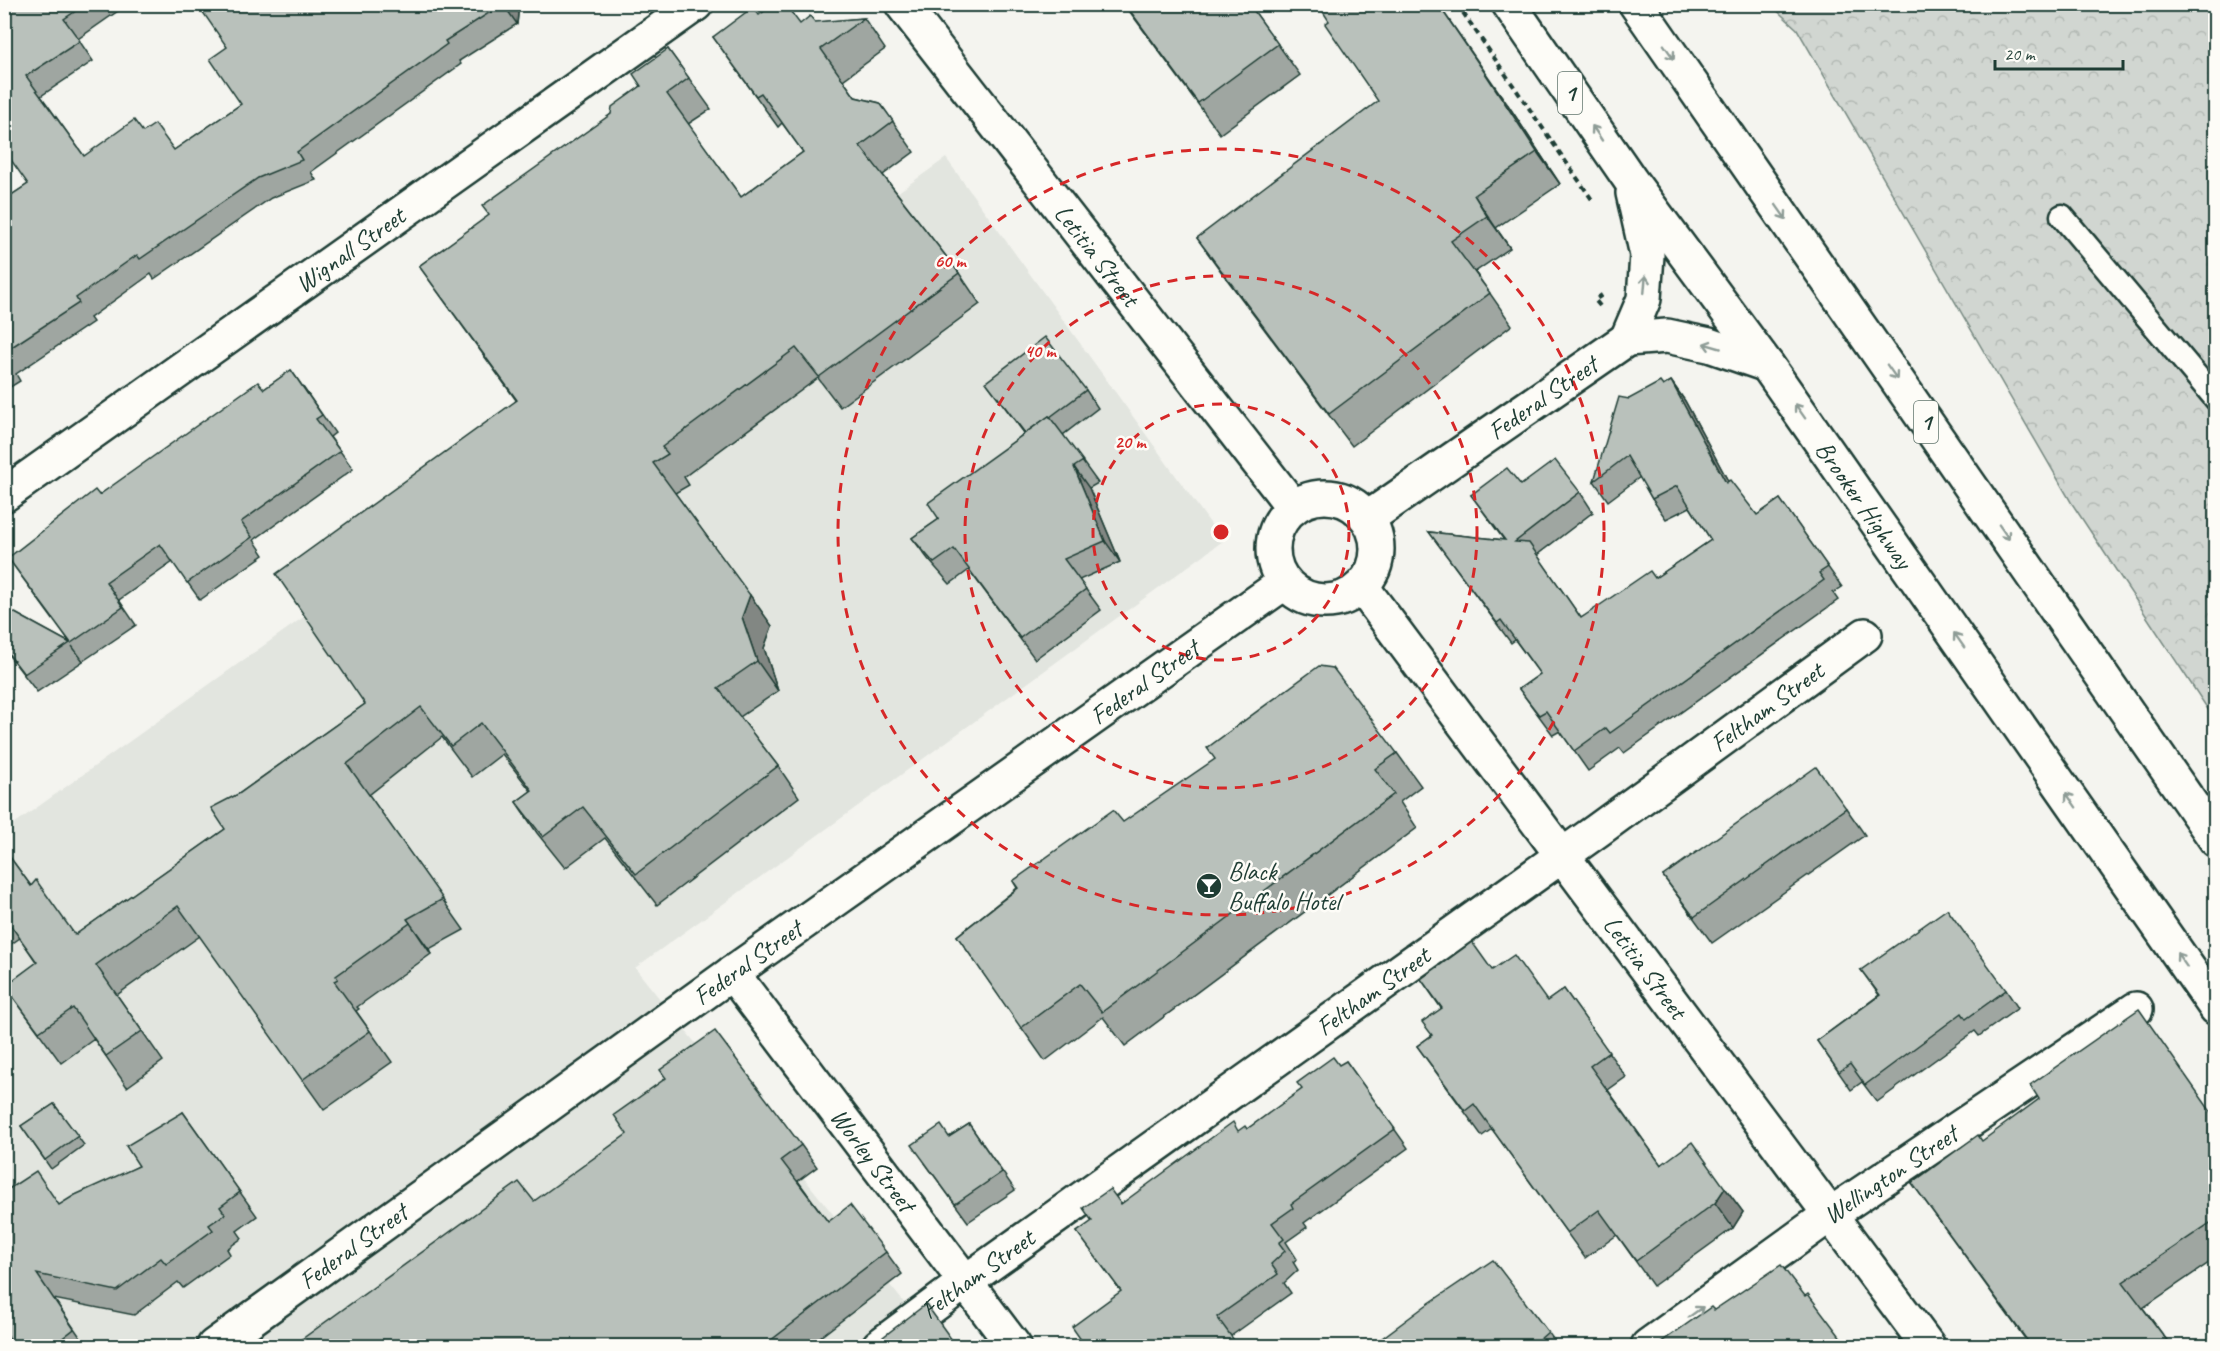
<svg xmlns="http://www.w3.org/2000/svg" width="2220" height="1351" font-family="Caveat,sans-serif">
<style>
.built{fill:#e2e5df}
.forest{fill:url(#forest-crowns);stroke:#788a82;stroke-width:1.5}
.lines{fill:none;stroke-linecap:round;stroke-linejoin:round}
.service-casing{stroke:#1f3d34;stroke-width:27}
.minor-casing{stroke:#1f3d34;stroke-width:38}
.tertiary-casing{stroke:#1f3d34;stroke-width:38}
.trunk-casing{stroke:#1f3d34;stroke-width:38}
.path{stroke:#1f3d34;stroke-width:4;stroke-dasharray:6 4.5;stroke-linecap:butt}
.service{stroke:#fdfcf7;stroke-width:22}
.minor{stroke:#fdfcf7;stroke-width:33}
.tertiary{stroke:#fdfcf7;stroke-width:33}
.trunk{stroke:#fdfcf7;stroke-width:33}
.wall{fill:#9fa6a1;stroke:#1f3d34;stroke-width:1.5}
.shaded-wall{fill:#828783;stroke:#1f3d34;stroke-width:1.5}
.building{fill:#b9c1bb;stroke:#1f3d34;stroke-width:1.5}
.oneway{stroke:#8e9c96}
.ring{fill:none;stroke:#d62828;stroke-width:3;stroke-dasharray:10 8}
.labels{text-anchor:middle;stroke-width:5;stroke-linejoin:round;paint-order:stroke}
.shield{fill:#fdfcf7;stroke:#62766e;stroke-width:1.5}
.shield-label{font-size:24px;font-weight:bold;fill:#1f3d34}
.street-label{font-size:26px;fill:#1f3d34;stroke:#fdfcf7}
.poi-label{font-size:26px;fill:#1f3d34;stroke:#fdfcf7;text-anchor:start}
.centre{fill:#d62828;stroke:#fdfcf7;stroke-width:3}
.ring-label{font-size:18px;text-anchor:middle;font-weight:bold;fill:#d62828;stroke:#fdfcf7;stroke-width:5;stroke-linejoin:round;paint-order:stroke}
</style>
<defs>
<pattern id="forest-crowns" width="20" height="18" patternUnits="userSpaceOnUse" patternTransform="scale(1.5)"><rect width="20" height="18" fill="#d1d6d1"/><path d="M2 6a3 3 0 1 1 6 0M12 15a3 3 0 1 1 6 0" fill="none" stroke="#b3b9b4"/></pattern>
</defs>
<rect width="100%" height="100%" fill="#f4f4ef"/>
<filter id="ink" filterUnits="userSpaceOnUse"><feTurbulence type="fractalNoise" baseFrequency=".0167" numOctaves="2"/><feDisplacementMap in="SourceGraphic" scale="12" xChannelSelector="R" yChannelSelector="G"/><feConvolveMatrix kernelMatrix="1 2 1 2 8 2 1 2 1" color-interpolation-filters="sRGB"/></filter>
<g filter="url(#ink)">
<!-- built -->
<path class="built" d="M946,158L1223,541L635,968L939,1346H5L4,831Z"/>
<!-- forest -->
<path class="forest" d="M1771,5H2215V720L2071,502L1797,29Z"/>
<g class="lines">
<!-- service casing -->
<g class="service-casing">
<path id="service" d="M2062,216L2216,399"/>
</g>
<!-- minor casing -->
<g class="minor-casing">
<g id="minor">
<path id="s1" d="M4,495L696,4"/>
<path id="s2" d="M732,973L1014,1346"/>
<path id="s3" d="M879,1346L965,1282L1598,830L1865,635"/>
<path id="s4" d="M1648,1346L1828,1216L2136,1009"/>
</g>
</g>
<!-- tertiary casing -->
<g class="tertiary-casing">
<g id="tertiary">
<path id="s5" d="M902,4L1293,507"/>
<circle cx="1325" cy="549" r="52"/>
<path id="s6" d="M1368,518L1627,339"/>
<path id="s7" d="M1362,587L1928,1346"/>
<path id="s8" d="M214,1346L732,973L1284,583"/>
</g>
</g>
<!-- trunk casing -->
<g class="trunk-casing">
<g id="trunk">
<path id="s9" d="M1509,4L1631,181L1767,365L2216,1008"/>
<path d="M1636,4L2216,840"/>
<path d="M1633,193L1647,255L1644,299L1627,339L1667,336L1709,345L1767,365"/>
</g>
</g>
<!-- path -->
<g class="path">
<path d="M1457,4L1593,201"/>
<path d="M1600,306L1595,300L1602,295"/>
</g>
<!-- service -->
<use href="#service" class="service"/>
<!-- minor -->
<use href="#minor" class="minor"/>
<!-- tertiary -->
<use href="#tertiary" class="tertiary"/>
<!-- trunk -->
<use href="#trunk" class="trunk"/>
</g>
<!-- wall -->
<g class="wall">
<path d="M4,4H128L78,39L93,61L41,96L84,156L143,132L174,150L241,104L227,47L205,4H519L517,24L459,61L461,64L311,172L316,180L271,198L154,279L151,274L90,318L93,322L16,374L20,381L4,391V200L28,184Z"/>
<path d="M1124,4H1249L1300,75L1220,134Z"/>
<path d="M759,15L800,24L864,18L885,49L843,80L855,97L880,103L914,152L883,175L959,273L980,304L840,407L818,378L684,477L689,485L675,493L772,626L764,648L778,691L740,717L778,766L799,797L657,905L605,838L565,868L537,833L516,802L531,791L502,754L472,777L442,737L369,795L464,930L429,949L431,954L357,1007L359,1009L356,1011L392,1062L324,1110L200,936L117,995L163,1061L127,1087L94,1039L61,1063L5,986L37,963L20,938L4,949V849L31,886L75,935L225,829L240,793L365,704L516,400L419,266L489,216L611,114L641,86L668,49L711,109L688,124L741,197L803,152L782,123L778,127L713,37Z"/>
<path d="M1508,105L1560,184L1496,228L1510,248L1475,272L1512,325L1352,446L1220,270L1197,238Z"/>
<path d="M291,370L335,433L330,437L353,469L254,540L264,555L200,600L173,562L119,600L136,625L83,661L72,646L83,661L37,692L4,649V607L70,643L8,558L99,495L264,389Z"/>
<path d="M1671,381L1685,401L1728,481L1757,515L1780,499L1842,587L1833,593L1838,600L1624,753L1620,748L1588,771L1560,731L1553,735L1519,689L1540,674L1515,640L1511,643L1429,532L1504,540L1471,495L1521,485L1580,492L1593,512L1537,555L1581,618L1655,578L1711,540L1690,507L1666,519L1652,499L1640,477L1608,501L1594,481L1629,399L1663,386Z"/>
<path d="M986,382L1086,390L1098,408L1063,435L1098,483L1089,488L1120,562L1079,580L1101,610L1035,659L969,570L950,584L928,559L912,538L939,519L1024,433Z"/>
<path d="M1397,753L1421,786L1400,802L1417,828L1125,1046L1103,1017L1045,1061L957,936L1017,888L1013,881L1123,822Z"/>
<path d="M1846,808L1865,835L1712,943L1663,876Z"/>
<path d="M1492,970L1547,1001L1564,989L1626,1077L1608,1090L1661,1165L1725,1188L1743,1212L1733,1228L1653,1286L1617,1235L1585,1258L1492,1129L1482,1136L1417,1046L1432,1035L1441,1008L1421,979Z"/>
<path d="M1861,970L2006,990L2018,1008L1979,1036L1975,1031L1877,1102L1862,1082L1851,1090L1817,1041L1879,995Z"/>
<path d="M1346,1061L1408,1148L1304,1223L1307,1227L1286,1242L1297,1259L1293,1262L1298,1270L1284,1283L1291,1293L1231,1336L1121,1291L1077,1232L1239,1131L1247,1129Z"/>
<path d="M54,1104L84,1145L51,1169L21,1126Z"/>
<path d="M183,1112L257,1216L237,1231L242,1238L227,1249L230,1254L183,1288L178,1282L134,1315L54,1299L87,1347H15L60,1205L139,1166Z"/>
<path d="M2216,1119V1258L2143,1308L2172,1347H2031L1912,1183Z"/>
<path d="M969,1124L1015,1190L968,1222L925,1163L949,1137Z"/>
<path d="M801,1145L817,1167L798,1181L828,1222L886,1252L902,1274L807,1347H291L534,1201Z"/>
<path d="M1548,1332L1559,1347H1370Z"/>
</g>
<!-- shaded-wall -->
<g class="shaded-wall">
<path d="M503,4H519L517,24Z"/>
<path d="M1438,4L1508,105L1560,184L1537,152Z"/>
<path d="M1474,195L1496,228L1510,248L1487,216Z"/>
<path d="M1671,381L1685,401L1740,503L1726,483Z"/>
<path d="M1074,467L1089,488L1120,562L1105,541Z"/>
<path d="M750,595L772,626L764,648L778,691L757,661L742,617Z"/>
<path d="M407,919L429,949L431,954L410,923Z"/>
<path d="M1725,1188L1743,1212L1733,1228L1715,1203Z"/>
</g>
<!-- building -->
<g class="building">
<path d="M4,4H86L64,19L80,41L26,76L84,156L134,120L143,132L155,124L174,150L241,104L210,59L227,47L200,8L205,4H503L445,41L447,44L297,152L302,160L258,178L140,259L137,255L76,298L79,303L4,352V200L28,184L4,150Z"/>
<path d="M774,4H785L800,24L810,16L815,22L864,18L821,49L855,97L880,103L893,121L860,146L959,273L819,377L796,348L662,447L668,454L653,463L750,595L742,617L757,661L718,688L778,766L636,874L583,807L543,837L516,802L532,790L481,723L451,746L421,707L347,764L443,899L407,919L410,923L336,976L338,979L334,981L370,1031L302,1080L178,906L96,965L142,1031L106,1056L73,1008L39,1032L5,986L37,962L4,916V849L31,886L36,880L75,935L225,829L211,808L240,793L365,704L276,574L517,400L419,266L489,215L482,206L611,114L612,107L641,86L633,74L668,49L689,78L667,94L741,197L803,152L761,93L756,96L713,37L753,7L759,15Z"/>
<path d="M1125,4H1249L1278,44L1198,103Z"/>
<path d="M1318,4H1438L1485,73L1537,152L1474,195L1487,216L1451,241L1490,293L1329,414L1197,238L1378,101L1325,24L1329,21Z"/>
<path d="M1045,337L1086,390L1050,417L1049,416L1025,433L986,382Z"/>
<path d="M291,370L322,415L316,419L340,451L241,522L252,537L187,583L160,544L106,582L123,607L71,643L8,558L95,490L99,495L258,382L264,389Z"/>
<path d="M1671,381L1726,483L1730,480L1757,515L1780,499L1828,567L1819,573L1824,580L1610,733L1606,728L1574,751L1546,711L1539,715L1519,689L1540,674L1501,620L1497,623L1429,532L1505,540L1471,495L1507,468L1521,485L1555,460L1580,492L1515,542L1529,543L1581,618L1650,571L1655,578L1711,540L1677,486L1652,499L1627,456L1594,481L1619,397L1629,399L1660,382L1663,386Z"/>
<path d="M1049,416L1083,461L1074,467L1105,541L1064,559L1086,589L1020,638L954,549L934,563L912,538L939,519L928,503Z"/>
<path d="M4,607L70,643L24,674L4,648Z"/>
<path d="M1319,666L1333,668L1397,753L1375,769L1394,794L1102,1012L1080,984L1021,1028L957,936L1018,888L1013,881L1113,810L1123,822L1215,759L1207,748Z"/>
<path d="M1816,767L1846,808L1694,917L1663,876Z"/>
<path d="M1947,909L2006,990L1966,1019L1962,1013L1865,1085L1850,1064L1839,1072L1817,1041L1880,995L1861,970Z"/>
<path d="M1472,942L1492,970L1514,955L1547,1001L1564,989L1609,1052L1590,1066L1661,1165L1692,1142L1725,1188L1715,1203L1636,1261L1599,1210L1567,1233L1474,1104L1465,1111L1417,1046L1432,1035L1422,1022L1442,1008L1421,979Z"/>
<path d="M2139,1009L2216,1119V1219L2123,1282L2172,1347H2032L1912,1183L1978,1135L1982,1141L2039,1099L2030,1085Z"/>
<path d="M715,1031L801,1145L781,1160L828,1222L850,1205L886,1252L762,1347H291L519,1182L534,1201L627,1134L614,1115L666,1078L660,1070Z"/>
<path d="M1333,1057L1339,1065L1346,1061L1395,1129L1291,1204L1293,1208L1272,1223L1284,1239L1279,1243L1285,1251L1271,1264L1278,1274L1217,1317L1239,1347H1086L1072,1327L1121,1291L1077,1232L1092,1221L1083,1208L1110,1189L1121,1204L1233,1122L1238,1131L1245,1126L1247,1129L1302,1089L1297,1083Z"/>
<path d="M54,1104L78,1136L45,1160L21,1126Z"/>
<path d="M183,1112L240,1192L220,1207L225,1214L209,1225L213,1230L166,1264L161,1258L117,1291L37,1274L74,1329L51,1347H15L4,1330V1192L36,1171L59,1205L75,1195L139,1166L126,1146Z"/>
<path d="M969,1124L1002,1172L955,1204L912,1145L941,1125L949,1137Z"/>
<path d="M1493,1260L1548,1332L1531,1347H1370L1425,1306Z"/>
<path d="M1781,1265L1805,1296L1808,1294L1848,1347H1663L1660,1343L1711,1307L1714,1310Z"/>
<path d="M926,1304L957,1347H870Z"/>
</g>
<!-- one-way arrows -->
<defs><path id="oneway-shaft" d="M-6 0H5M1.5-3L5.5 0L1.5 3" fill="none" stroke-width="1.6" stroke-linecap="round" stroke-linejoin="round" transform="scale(1.5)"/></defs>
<g class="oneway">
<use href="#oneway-shaft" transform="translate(1669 52) rotate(55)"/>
<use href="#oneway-shaft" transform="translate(1597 133) rotate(-124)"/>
<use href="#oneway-shaft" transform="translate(1781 212) rotate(55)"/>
<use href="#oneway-shaft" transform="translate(1645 284) rotate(-85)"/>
<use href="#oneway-shaft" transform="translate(1712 346) rotate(-164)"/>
<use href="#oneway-shaft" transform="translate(1892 372) rotate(55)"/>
<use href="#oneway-shaft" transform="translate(1800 411) rotate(-125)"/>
<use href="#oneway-shaft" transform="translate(2004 532) rotate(55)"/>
<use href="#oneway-shaft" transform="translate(1959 640) rotate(-125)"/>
<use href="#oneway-shaft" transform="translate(2071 800) rotate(-125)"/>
<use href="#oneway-shaft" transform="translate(2182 960) rotate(-125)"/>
<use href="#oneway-shaft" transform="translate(1696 1312) rotate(-36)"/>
</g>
</g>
<!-- distance rings -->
<g class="ring">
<circle cx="1221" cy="532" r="128"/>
<circle cx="1221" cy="532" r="256"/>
<circle cx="1221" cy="532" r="383"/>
</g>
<!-- icons -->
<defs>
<g id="bar-disc" transform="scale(1.35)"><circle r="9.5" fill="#1f3d34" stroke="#fdfcf7"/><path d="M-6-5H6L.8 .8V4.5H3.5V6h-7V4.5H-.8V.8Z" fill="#fff"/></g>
</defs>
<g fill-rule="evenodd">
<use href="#bar-disc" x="1209" y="886"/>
</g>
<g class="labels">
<!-- shield labels -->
<g class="shield">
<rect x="1558" y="72" width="24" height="42" rx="4.5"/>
<rect x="1914" y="401" width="24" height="42" rx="4.5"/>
</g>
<g class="shield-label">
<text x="1570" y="101">1</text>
<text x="1926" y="430">1</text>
</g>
<!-- street labels -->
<g class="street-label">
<text dy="9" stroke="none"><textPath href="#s1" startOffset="424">Wignall Street</textPath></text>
<text dy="9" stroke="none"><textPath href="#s5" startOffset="318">Letitia Street</textPath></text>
<text dy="9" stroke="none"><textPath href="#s6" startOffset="212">Federal Street</textPath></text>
<text dy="9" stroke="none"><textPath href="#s9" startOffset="614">Brooker Highway</textPath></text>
<text dy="9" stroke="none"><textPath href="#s8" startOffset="1143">Federal Street</textPath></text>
<text dy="9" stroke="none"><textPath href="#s3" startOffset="1094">Feltham Street</textPath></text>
<text dy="9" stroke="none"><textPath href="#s8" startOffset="657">Federal Street</textPath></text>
<text dy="9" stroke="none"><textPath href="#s7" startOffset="474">Letitia Street</textPath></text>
<text dy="9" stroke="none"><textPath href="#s3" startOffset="608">Feltham Street</textPath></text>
<text dy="9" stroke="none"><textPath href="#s2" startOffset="234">Worley Street</textPath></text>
<text dy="9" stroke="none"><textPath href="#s4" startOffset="297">Wellington Street</textPath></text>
<text dy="9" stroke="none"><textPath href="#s8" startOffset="171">Federal Street</textPath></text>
<text dy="9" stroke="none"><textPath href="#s3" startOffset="122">Feltham Street</textPath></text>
</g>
<!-- poi labels -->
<g class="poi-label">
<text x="1228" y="880">Black<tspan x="1228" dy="30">Buffalo Hotel</tspan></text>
</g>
</g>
<circle cx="1221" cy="532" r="9" class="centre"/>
<g class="ring-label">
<text x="950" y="267">60 m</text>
<text x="1040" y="357">40 m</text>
<text x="1130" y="448">20 m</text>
</g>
<!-- margin -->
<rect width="2220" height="1351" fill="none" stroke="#fdfcf7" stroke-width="24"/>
<rect x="12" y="12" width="2196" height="1327" fill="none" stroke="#1f3d34" stroke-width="2" filter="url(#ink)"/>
<!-- scale -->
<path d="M1995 60v9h128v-9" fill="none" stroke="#1f3d34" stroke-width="3"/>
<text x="2004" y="60" font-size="18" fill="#1f3d34" stroke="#fdfcf7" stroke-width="4.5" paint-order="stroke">20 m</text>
</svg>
